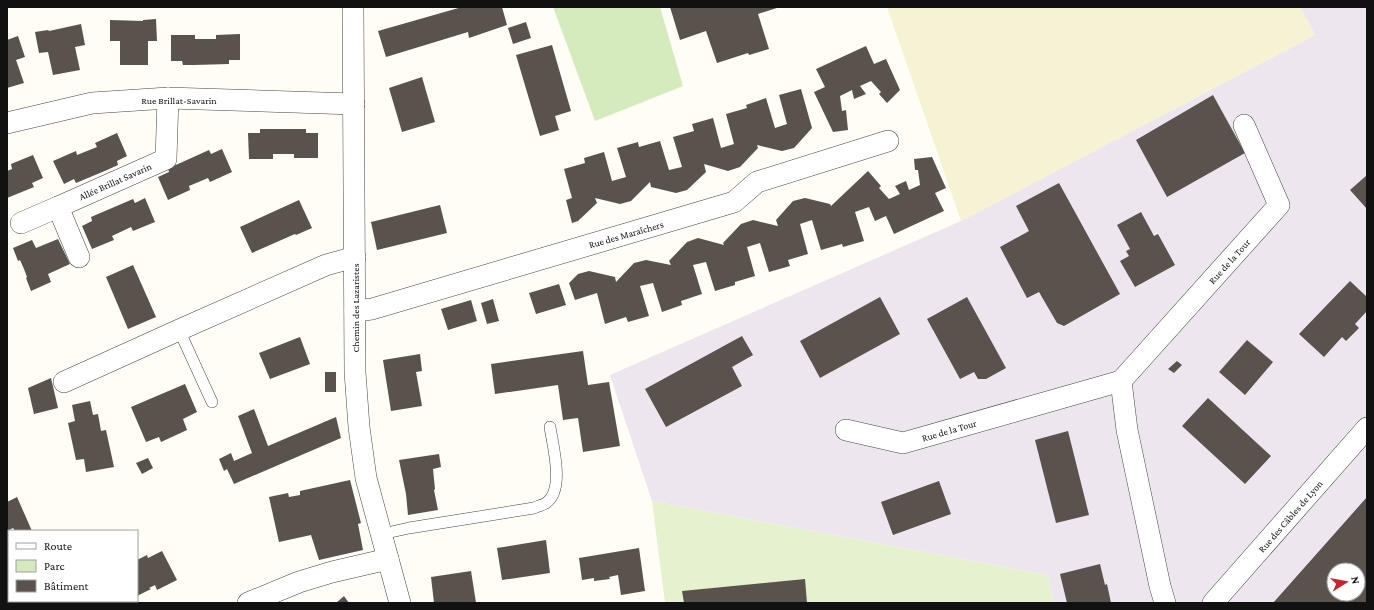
<svg xmlns="http://www.w3.org/2000/svg" width="1374" height="610" font-family="'Crimson Pro',serif">
	<style>
		.industrial { fill: #eee6ef; fill-rule: evenodd }
		.farmland { fill: #f6f3d4 }
		.green { fill: #d5ebbd }
		.pitch { fill: #e6f2cf }
		.building { fill: #5a524d; fill-rule: evenodd }
		.lines { fill: none; stroke-linecap: round; stroke-linejoin: round }
		.lane-casing { stroke: #444; stroke-width: 12 }
		.street-casing { stroke: #444; stroke-width: 22 }
		.lane { stroke: #fff; stroke-width: 11 }
		.street { stroke: #fff; stroke-width: 21 }
		.labels { text-anchor: middle; stroke-width: 4; stroke-linejoin: round; paint-order: stroke }
		.street-label { font-size: 10px; fill: #111; stroke: #fff }
	</style>
	<rect width="100%" height="100%" fill="#fffdf5"/>
	<path class="industrial" d="M1300,7H1367V603H1054L1047,575L652,501L610,375L961,221L1315,35ZM1334,570H1358V594H1334Z"/>
	<polygon class="farmland" points="887,7 1300,7 1315,35 961,221"/>
	<polygon class="green" points="553,7 660,7 683,86 595,121"/>
	<polygon class="pitch" points="652,501 1047,575 1054,603 665,603"/>
	<g class="building">
		<polygon points="462,7 502,7 507,25 469,38 468,32 386,57 378,31"/>
		<polygon points="670,7 780,7 758,14 769,49 749,55 748,53 717,63 706,31 680,40"/>
		<polygon points="156,19 157,41 148,41 148,65 120,65 120,41 110,41 110,20 143,21 143,20"/>
		<polygon points="526,22 531,38 513,44 508,28"/>
		<polygon points="81,24 85,45 75,47 80,70 53,75 48,52 39,53 35,32 48,30 49,31"/>
		<polygon points="240,34 240,60 229,60 229,64 194,65 183,65 182,61 171,61 171,35 195,35 195,39 216,39 216,35"/>
		<polygon points="18,36 25,57 16,60 24,83 7,88 7,40"/>
		<polygon points="552,45 571,111 555,116 559,130 540,136 516,55"/>
		<polygon points="866,46 874,64 886,59 900,90 887,103 879,94 881,92 871,81 860,86 866,94 854,99 852,90 840,96 842,111 846,110 848,130 833,132 814,92 825,87 816,69"/>
		<polygon points="422,77 435,122 402,132 389,88"/>
		<polygon points="801,89 812,128 794,148 782,151 757,145 758,148 740,167 728,171 704,164 706,172 687,190 676,193 651,187 650,182 631,201 620,204 595,198 597,203 578,221 572,223 566,200 572,198 564,169 585,163 584,158 604,152 612,181 626,177 617,148 638,142 639,147 660,141 669,170 682,167 673,137 694,131 692,124 713,118 721,148 734,144 726,114 747,108 746,105 766,98 775,128 787,124 779,95"/>
		<polygon points="1213,95 1245,153 1167,197 1136,140"/>
		<polygon points="260,129 306,129 306,133 318,133 318,158 294,158 294,154 273,154 273,159 249,159 248,133 260,133"/>
		<polygon points="117,133 127,156 117,161 118,165 107,170 76,183 74,179 64,184 53,161 76,151 77,155 97,147 95,143"/>
		<polygon points="222,149 232,172 210,182 208,178 189,186 190,190 168,200 158,177 169,172 168,168 178,164 209,150 211,154"/>
		<polygon points="33,155 43,178 32,183 34,187 7,198 7,171 12,169 11,164"/>
		<polygon points="932,157 946,188 935,193 944,211 894,234 886,216 875,221 869,207 855,212 864,241 843,247 842,244 821,250 812,220 800,224 808,254 788,260 790,266 769,272 760,243 747,247 755,276 735,282 735,285 715,291 706,262 693,265 702,294 681,301 682,305 662,312 653,283 640,286 649,316 628,322 626,317 605,324 597,293 575,300 569,283 578,274 589,271 615,277 616,282 634,263 646,260 671,265 669,261 687,242 698,238 724,245 723,243 741,224 753,220 778,226 776,220 793,201 805,198 830,204 831,206 868,171 881,186 879,188 889,199 900,194 895,186 906,181 909,190 920,185 918,170 915,170 914,159"/>
		<polygon points="1367,175 1367,209 1350,190"/>
		<polygon points="1059,183 1120,294 1064,326 1057,323 1039,292 1027,298 1000,247 1029,231 1016,206"/>
		<polygon points="145,198 155,222 133,231 131,227 112,236 114,240 92,249 82,226 92,221 91,217 133,199 135,203"/>
		<polygon points="299,200 312,228 296,235 295,234 252,253 240,227"/>
		<polygon points="440,205 447,233 377,250 371,222"/>
		<polygon points="1141,212 1154,236 1158,234 1175,265 1135,287 1120,261 1129,256 1126,251 1130,249 1117,225"/>
		<polygon points="58,239 70,264 48,274 51,282 31,291 26,278 27,277 24,269 20,260 18,261 13,248 32,240 36,248"/>
		<polygon points="133,265 156,317 128,329 106,277"/>
		<polygon points="1350,281 1367,297 1367,311 1355,324 1359,328 1346,341 1342,337 1324,357 1299,334"/>
		<polygon points="559,284 566,305 536,314 529,293"/>
		<polygon points="880,297 900,334 820,378 800,341"/>
		<polygon points="967,297 1006,368 986,379 978,379 974,372 960,379 927,319"/>
		<polygon points="493,299 499,321 487,324 481,303"/>
		<polygon points="471,300 477,321 448,330 441,309"/>
		<polygon points="742,336 753,355 732,367 742,386 666,427 645,389"/>
		<polygon points="300,337 310,364 270,379 259,353"/>
		<polygon points="1247,340 1273,362 1245,395 1219,372"/>
		<polygon points="583,351 588,385 609,382 620,446 583,452 578,418 563,420 558,385 495,394 491,364"/>
		<polygon points="420,354 422,371 416,372 422,406 391,411 383,360"/>
		<polygon points="1177,361 1182,365 1174,373 1168,369"/>
		<rect x="325" y="372" width="11" height="20"/>
		<polygon points="51,378 58,408 34,414 28,388"/>
		<polygon points="185,384 197,412 183,419 187,430 161,442 159,437 146,442 131,407"/>
		<polygon points="1208,398 1271,456 1245,484 1182,426"/>
		<polygon points="90,401 93,415 98,414 101,431 106,430 114,467 86,472 84,459 76,460 68,423 75,421 72,405"/>
		<polygon points="254,409 268,446 336,417 341,438 234,484 227,469 224,471 219,459 231,453 234,461 252,453 238,416"/>
		<polygon points="1068,431 1089,515 1056,523 1035,440"/>
		<polygon points="439,454 441,467 433,469 435,489 434,490 438,510 408,515 406,494 399,460"/>
		<polygon points="148,458 153,468 142,474 136,463"/>
		<polygon points="350,480 361,523 358,524 363,550 319,560 311,535 279,542 269,497 288,493 289,497 300,495 300,491"/>
		<polygon points="939,481 951,514 893,535 881,502"/>
		<polygon points="17,497 32,531 15,531 13,528 7,531 7,502"/>
		<path d="M1367,497V603H1273L1328,541ZM1334,570H1358V594H1334Z"/>
		<polygon points="546,540 550,573 502,580 497,548"/>
		<polygon points="639,548 645,591 621,595 618,575 609,577 610,579 594,581 594,578 582,580 579,558"/>
		<polygon points="162,551 177,580 157,590 155,585 149,588 151,589 137,596 137,560 147,555 148,558"/>
		<polygon points="1100,564 1105,585 1107,584 1111,603 1067,603 1060,574"/>
		<polygon points="471,571 476,603 434,603 431,577"/>
		<polygon points="805,579 807,603 684,603 682,591"/>
		<polygon points="344,596 349,603 336,603"/>
		<polygon points="39,601 45,601 45,603 34,603"/>
	</g>
	<g class="lines">
		<defs>
			<g id="lane">
				<polyline points="179,330 212,402"/>
				<path d="M382,534L409,528L534,508C538,506 543,505 546,503C565,490 553,447 550,427"/>
			</g>
			<g id="street">
				<polyline points="353,7 355,372 359,427 366,478 400,603"/>
				<polyline points="7,123 92,103 168,98 354,104"/>
				<polyline points="21,223 58,207"/>
				<polyline points="79,257 58,207 166,159 168,98"/>
				<polyline points="355,311 372,309 734,202 757,182 888,141"/>
				<polyline points="64,382 179,330 326,265 355,257"/>
				<polyline points="846,430 903,443 1121,381"/>
				<polyline points="248,603 299,582 332,572 388,559"/>
				<polyline points="1165,603 1160,586 1127,430 1121,381 1279,205 1244,125"/>
				<polyline points="1213,603 1367,428"/>
			</g>
		</defs>
		<use href="#lane" class="lane-casing"/>
		<use href="#street" class="street-casing"/>
		<use href="#lane" class="lane"/>
		<use href="#street" class="street"/>
	</g>
	<g class="labels">
		<g class="street-label">
			<text x="179" y="104">Rue Brillat-Savarin</text>
			<text transform="translate(115 181) rotate(-24)" y="4">Allée Brillat Savarin</text>
			<text transform="translate(626 234) rotate(-16)" y="4">Rue des Maraîchers</text>
			<text transform="translate(1229 261) rotate(-48)" y="4">Rue de la Tour</text>
			<text transform="translate(355 308) rotate(-90)" y="4">Chemin des Lazaristes</text>
			<text transform="translate(949 430) rotate(-16)" y="4">Rue de la Tour</text>
			<text transform="translate(1290 516) rotate(-49)" y="4">Rue des Câbles de Lyon</text>
		</g>
	</g>
	<rect width="1374" height="610" fill="none" stroke="#111111" stroke-width="16"/>
	<rect x="8" y="530" width="130" height="72" fill="#ffffff" stroke="#a0a0a0"/>
	<rect x="16" y="543" width="20" height="6" fill="#ffffff" stroke="#a0a0a0"/>
	<text x="44" y="550" font-size="12" fill="#111111">Route</text>
	<rect x="16" y="560" width="20" height="12" fill="#d5ebbd" stroke="#a0a0a0"/>
	<text x="44" y="570" font-size="12" fill="#111111">Parc</text>
	<rect x="16" y="580" width="20" height="12" fill="#5a524d" stroke="#a0a0a0"/>
	<text x="44" y="590" font-size="12" fill="#111111">Bâtiment</text>
	<g transform="translate(1346 582) rotate(79)"><circle r="19" fill="#ffffff" stroke="#a0a0a0"/>
	<path d="M0-3L7 15L0 10L-7 15Z" fill="#c4262e"/>
	<text y="-6" font-size="11" font-weight="bold" text-anchor="middle" fill="#111111">N</text>
	</g>
</svg>
